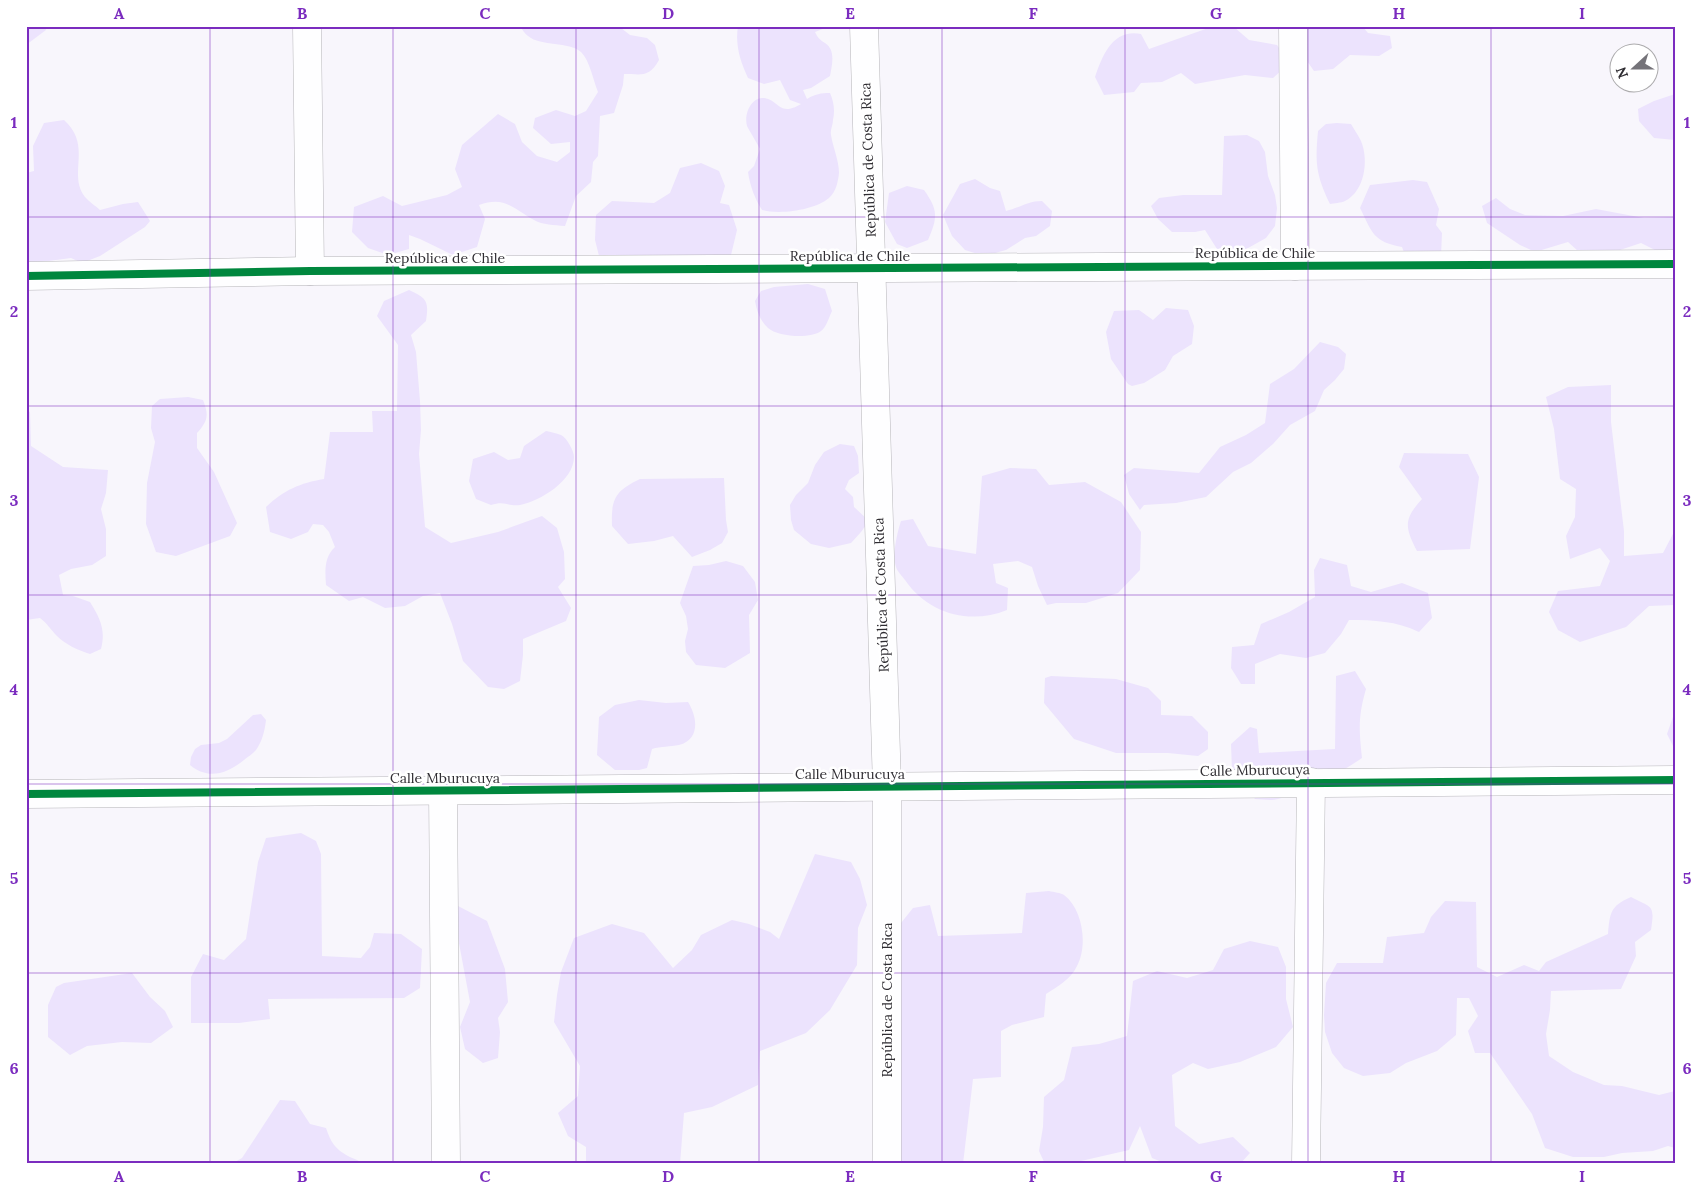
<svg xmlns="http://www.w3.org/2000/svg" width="1701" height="1190" font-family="Lora,serif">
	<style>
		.green { fill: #ece3fd }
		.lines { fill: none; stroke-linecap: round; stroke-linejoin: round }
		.minor-casing { stroke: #b7b6ba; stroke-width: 29 }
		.minor { stroke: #fefeff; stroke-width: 28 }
		.cycleway-casing { stroke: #fff; stroke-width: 11 }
		.cycleway { stroke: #00873e; stroke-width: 8 }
		.grid { fill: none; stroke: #7b2cbf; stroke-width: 1; stroke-opacity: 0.55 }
		.labels { text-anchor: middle; stroke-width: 5; stroke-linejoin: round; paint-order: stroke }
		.street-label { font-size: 14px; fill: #2f2d32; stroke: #fff }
		.neatline { fill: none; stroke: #7b2cbf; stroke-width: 2 }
		.grid-label { font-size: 16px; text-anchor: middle; font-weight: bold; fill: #7b2cbf }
	</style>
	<rect width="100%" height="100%" fill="#f8f6fc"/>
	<g class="green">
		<polygon points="26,26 45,26 46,30 26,45"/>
		<path d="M520,26L621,28L630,35L647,38L655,45L659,60C649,78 642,74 624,74L623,85L614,113L600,116L598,156L593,162L591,182L576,196L565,226C554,225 543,225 534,220C512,208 505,196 479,205L485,219L477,247L453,255L420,239L409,235V249L388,255L368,248L352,232L354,207L383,196L402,206L447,195L462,187L455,169L462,145L498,114L515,124L522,142L537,156L557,162L570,152V142L551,144L533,128L535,118L556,110L575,116L586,111L598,92C593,80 590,61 581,52C569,41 541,47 528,36C525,34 522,29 520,26Z"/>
		<path d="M738,26H830L815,32C818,38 819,39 825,43C836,50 832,65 830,76L811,88L803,90L807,99C815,94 821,93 830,93C834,102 835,111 833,120C833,125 830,130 831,135C833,148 839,160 839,173C838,182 836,192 829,198C815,210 780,215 762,210C755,199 750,186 748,172L754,166L760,149C757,143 749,130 747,126C744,115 750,99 762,98C779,98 778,118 801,104L790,100L780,80L764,84L748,78C740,61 735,45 738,26Z"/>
		<path d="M1214,26L1234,27L1249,40L1277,45L1282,52V70L1273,78L1245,75L1195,84L1181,73L1162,82L1141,83L1134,92L1104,95L1095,77C1103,54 1113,29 1141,34L1149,49Z"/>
		<polygon points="1303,26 1362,26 1368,33 1390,36 1392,48 1379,56 1350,55 1333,69 1314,71 1305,58"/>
		<polygon points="1675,94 1675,140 1654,138 1639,121 1638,109 1654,101"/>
		<path d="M64,120C93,146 67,174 85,197C89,202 96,206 100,210L123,204L138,202L150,221L145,227L100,256L82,263L71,258L26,264V173L34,171L33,146L44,123Z"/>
		<path d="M1337,123L1351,124C1354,129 1358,135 1361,141C1369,160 1365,191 1345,201C1341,203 1334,203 1330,204C1316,175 1315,163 1318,131L1326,124Z"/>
		<polygon points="1247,135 1259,141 1265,152 1268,176 1275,195 1277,208 1275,226 1266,238 1241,252 1217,249 1205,230 1195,232 1172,232 1158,219 1151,206 1159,198 1183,195 1222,195 1224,136"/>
		<polygon points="701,163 719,171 725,186 720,203 729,205 737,230 731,255 599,256 595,240 596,215 612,201 654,203 670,193 680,168"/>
		<path d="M975,179L990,188L1000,191L1006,211C1019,208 1028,201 1042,201L1052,211L1050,226L1036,236L1025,238L1006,250L984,256L965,250L952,236L943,215L960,184Z"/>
		<path d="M1413,180L1427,182L1439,209L1436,225L1442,233L1441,256L1407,260L1402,247C1373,242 1372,232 1360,208L1370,185Z"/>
		<path d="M907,186L924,190C938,210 938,217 928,240L907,248L897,244L885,222L889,193Z"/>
		<polygon points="1496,198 1510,209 1525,215 1563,216 1596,209 1644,218 1675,217 1675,253 1655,250 1641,243 1599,257 1578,251 1568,242 1535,252 1520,245 1487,223 1482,206"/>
		<path d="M808,284L825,289L832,311C829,317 826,328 821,331C811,339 778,337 768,328C760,320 757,312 755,301L761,291L774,287Z"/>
		<path d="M409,290C427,298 429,301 426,321L411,335L416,352L420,401L421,430L419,454L425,527L451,543L498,532L542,516L557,528L564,552L565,579L558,587L571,608L566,621L523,639V655L520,681L504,689L488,687L463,661L452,624L440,593L423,596L405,606L385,608L363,597L349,601L326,585C325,571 324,557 335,547L329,532L323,525L313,524L308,532L291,539L270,532L266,507C284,490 300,483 324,479L330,432H373L372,411H397L398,345L377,316L384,301Z"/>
		<polygon points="1166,308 1188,310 1194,326 1192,344 1173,356 1165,370 1144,383 1132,386 1128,384 1111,359 1106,332 1114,311 1139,310 1153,320"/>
		<polygon points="1320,342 1338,347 1346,354 1344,369 1335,380 1324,390 1315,411 1290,425 1273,444 1251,463 1233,472 1206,497 1176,503 1144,505 1140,510 1129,494 1124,475 1134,468 1199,473 1220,447 1246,435 1265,423 1270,384 1294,369"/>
		<polygon points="1611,385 1611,422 1624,531 1624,556 1663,553 1675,530 1675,605 1649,606 1626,627 1580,642 1558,630 1549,612 1558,591 1600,586 1610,561 1600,548 1570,559 1566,536 1575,517 1576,489 1560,479 1554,429 1546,397 1568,387"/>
		<path d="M188,397L203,400C209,415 208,421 197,433V448L214,472L237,523L230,536L176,556L156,552L146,524L147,483L155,442L151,428L152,406L160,399Z"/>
		<path d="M26,410L30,412L31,446L63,467L108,470L106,493L101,509L106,529V556L92,565L71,569L59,575L63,595L73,596L90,602C100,618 106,630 101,649L90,654C78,650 66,645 57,636C51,630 47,623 40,618L26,620Z"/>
		<path d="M546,431C551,432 556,433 561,435C567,438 574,451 574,457C574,480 541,501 520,505C509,507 505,500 491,505L476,499L469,481L473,459L494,452L508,460L520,458L524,446Z"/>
		<polygon points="840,444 854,446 858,456 859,473 849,480 845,489 853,497 854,507 869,521 861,532 851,543 829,548 811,544 794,530 791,520 790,505 796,495 808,483 815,465 824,452"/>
		<path d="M1404,453L1468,454L1479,477L1470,549L1417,551C1405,527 1403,520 1422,499L1399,467Z"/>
		<path d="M1010,468L1036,469L1049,485L1085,482L1121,502L1141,532L1140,570L1118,593L1086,603H1056L1047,605L1038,586L1032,567L1018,561L993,564L996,583L1008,588L1007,610C970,625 928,614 905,580C902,576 897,571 896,567C892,555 897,533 901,521L913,519L928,546L976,554L982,476Z"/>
		<path d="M724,478L726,520L728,532L722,543L710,550L692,557L673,536L654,541L628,544L612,526C611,499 615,491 640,479Z"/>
		<path d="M1320,558L1347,565L1351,586L1371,592L1402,583L1428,593L1432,618L1419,632C1396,621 1374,620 1349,620L1341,634L1325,653L1306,658L1280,654L1255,664V684H1241L1231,668L1232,647L1254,645L1261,624L1289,612L1315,597L1314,570Z"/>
		<polygon points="726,561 743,566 755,582 758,600 749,615 750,653 725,668 696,665 686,652 685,641 688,629 686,616 680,603 693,566 709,565"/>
		<path d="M1355,671L1366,689C1358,717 1359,729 1362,758C1340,773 1305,792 1278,799C1271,801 1262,799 1255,799L1232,771L1231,744L1250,727L1257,729L1259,753L1335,749L1336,676Z"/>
		<polygon points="1051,676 1116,679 1148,688 1161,701 1161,715 1192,716 1208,732 1208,749 1198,756 1168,753 1116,753 1074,739 1044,703 1045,678"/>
		<path d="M639,700L666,703L688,702C697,716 701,739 679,745C670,747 661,746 652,749L647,768L639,770H615L597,755L599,717L615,705Z"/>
		<polygon points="1675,711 1675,750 1667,734"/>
		<path d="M261,714L266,720C265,730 262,742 256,750C253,754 247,757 244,760C227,774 208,780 190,765L191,757L195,749L201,745L219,743L227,739L253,715Z"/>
		<polygon points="301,833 316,841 321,854 322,956 361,958 370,947 374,933 401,934 422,949 420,988 404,998 268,999 270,1019 239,1023 191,1023 191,977 203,954 224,960 246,939 258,862 266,838"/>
		<polygon points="815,854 851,862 860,879 867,905 858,928 857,965 830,1010 806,1033 760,1051 758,1085 712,1107 684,1113 680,1164 586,1164 586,1147 568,1136 558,1113 578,1096 580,1066 554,1022 557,995 561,972 574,938 612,924 644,933 673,968 692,950 701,935 732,920 749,924 770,932 779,939"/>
		<path d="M1049,891C1054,892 1061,893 1064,895C1083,909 1088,946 1077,966C1071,979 1057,987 1046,994L1044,1017L1012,1025L1001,1031V1077L973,1079L963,1164H897V928L913,908L930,905L938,936L1022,933L1026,893Z"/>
		<path d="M1631,897C1652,908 1655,904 1651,930L1635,942L1636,956L1621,989L1551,991L1550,1010L1546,1034L1549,1056L1573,1072L1604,1085L1622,1086L1659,1095L1675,1091V1148L1668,1146L1653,1151L1622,1153L1604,1157H1573L1545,1148L1532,1114L1490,1053H1475L1468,1031L1478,1016L1469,998H1457L1456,1035L1437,1051L1406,1063L1390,1073L1363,1076L1344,1068L1332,1053L1325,1032L1324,1015L1326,983L1337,963H1383L1387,937L1424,933L1431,917L1445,901L1476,902L1477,967L1497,977L1524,965L1539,971L1546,962L1608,934C1610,913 1610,906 1631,897Z"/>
		<polygon points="458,906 487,921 505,969 508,1002 498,1018 500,1032 498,1058 483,1063 465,1049 460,1027 470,1002 455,922"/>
		<polygon points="1250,941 1278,947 1286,967 1286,999 1293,1027 1276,1047 1240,1062 1208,1069 1193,1063 1172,1075 1175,1126 1199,1144 1233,1137 1250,1153 1240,1164 1167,1164 1152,1158 1140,1126 1129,1150 1081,1161 1080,1164 1045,1164 1039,1151 1043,1127 1044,1097 1064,1080 1072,1047 1099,1044 1127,1036 1133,981 1157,971 1187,978 1213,970 1224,949"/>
		<polygon points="132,973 150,997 165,1011 173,1027 151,1043 122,1042 87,1046 70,1055 48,1037 48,1005 56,987 64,983"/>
		<path d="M280,1100L295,1101L310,1124L326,1128C331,1142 334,1148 348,1156C353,1159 358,1159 362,1164H231L242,1158Z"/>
	</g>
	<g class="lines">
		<defs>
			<g id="minor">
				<polyline points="307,26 310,271"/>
				<polyline points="864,26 887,787 887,1164"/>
				<polyline points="1293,26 1295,266"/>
				<polyline points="26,276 310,271 1675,264"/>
				<polyline points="443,790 446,1164"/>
				<polyline points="26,794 1675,780"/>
				<polyline points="1306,1164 1311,782"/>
			</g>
		</defs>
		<use href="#minor" class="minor-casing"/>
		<use href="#minor" class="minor"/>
		<defs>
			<g id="cycleway">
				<polyline points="26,276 310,271 1675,264"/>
				<polyline points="26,794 1675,780"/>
			</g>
		</defs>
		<use href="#cycleway" class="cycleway-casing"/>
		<use href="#cycleway" class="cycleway"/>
	</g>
	<path class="grid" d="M210,26V1164M393,26V1164M576,26V1164M759,26V1164M942,26V1164M1125,26V1164M1308,26V1164M1491,26V1164M26,217H1675M26,406H1675M26,595H1675M26,784H1675M26,973H1675"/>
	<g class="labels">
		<g class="street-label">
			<text transform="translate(868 160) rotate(-92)" y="5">República de Costa Rica</text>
			<text x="1255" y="258">República de Chile</text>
			<text x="850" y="261">República de Chile</text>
			<text x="445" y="263">República de Chile</text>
			<text transform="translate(881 595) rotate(-92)" y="5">República de Costa Rica</text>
			<text transform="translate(1255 770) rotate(-1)" y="5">Calle Mburucuya</text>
			<text x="850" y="779">Calle Mburucuya</text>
			<text x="445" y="783">Calle Mburucuya</text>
			<text transform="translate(887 1000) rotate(-90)" y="5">República de Costa Rica</text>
		</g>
	</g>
	<rect width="1701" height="1190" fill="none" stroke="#ffffff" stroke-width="55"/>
	<g transform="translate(1634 68) rotate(249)"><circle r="24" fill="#ffffff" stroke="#acabad"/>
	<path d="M0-4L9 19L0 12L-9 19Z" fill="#757379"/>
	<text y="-8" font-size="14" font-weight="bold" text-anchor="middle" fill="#2f2d32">N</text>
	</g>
	<rect x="28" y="28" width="1646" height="1134" class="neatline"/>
	<g class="grid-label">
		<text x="119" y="19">A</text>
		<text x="302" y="19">B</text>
		<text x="485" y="19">C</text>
		<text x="668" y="19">D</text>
		<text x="850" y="19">E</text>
		<text x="1033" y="19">F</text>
		<text x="1216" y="19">G</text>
		<text x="1399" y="19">H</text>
		<text x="1582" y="19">I</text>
		<text x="14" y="128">1</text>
		<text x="1687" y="128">1</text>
		<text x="14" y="317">2</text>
		<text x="1687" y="317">2</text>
		<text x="14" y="506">3</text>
		<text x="1687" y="506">3</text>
		<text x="14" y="695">4</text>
		<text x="1687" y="695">4</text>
		<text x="14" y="884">5</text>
		<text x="1687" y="884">5</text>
		<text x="14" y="1074">6</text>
		<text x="1687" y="1074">6</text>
		<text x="119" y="1182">A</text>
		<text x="302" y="1182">B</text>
		<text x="485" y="1182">C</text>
		<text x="668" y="1182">D</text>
		<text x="850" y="1182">E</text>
		<text x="1033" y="1182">F</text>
		<text x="1216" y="1182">G</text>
		<text x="1399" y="1182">H</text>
		<text x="1582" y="1182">I</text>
	</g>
</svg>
